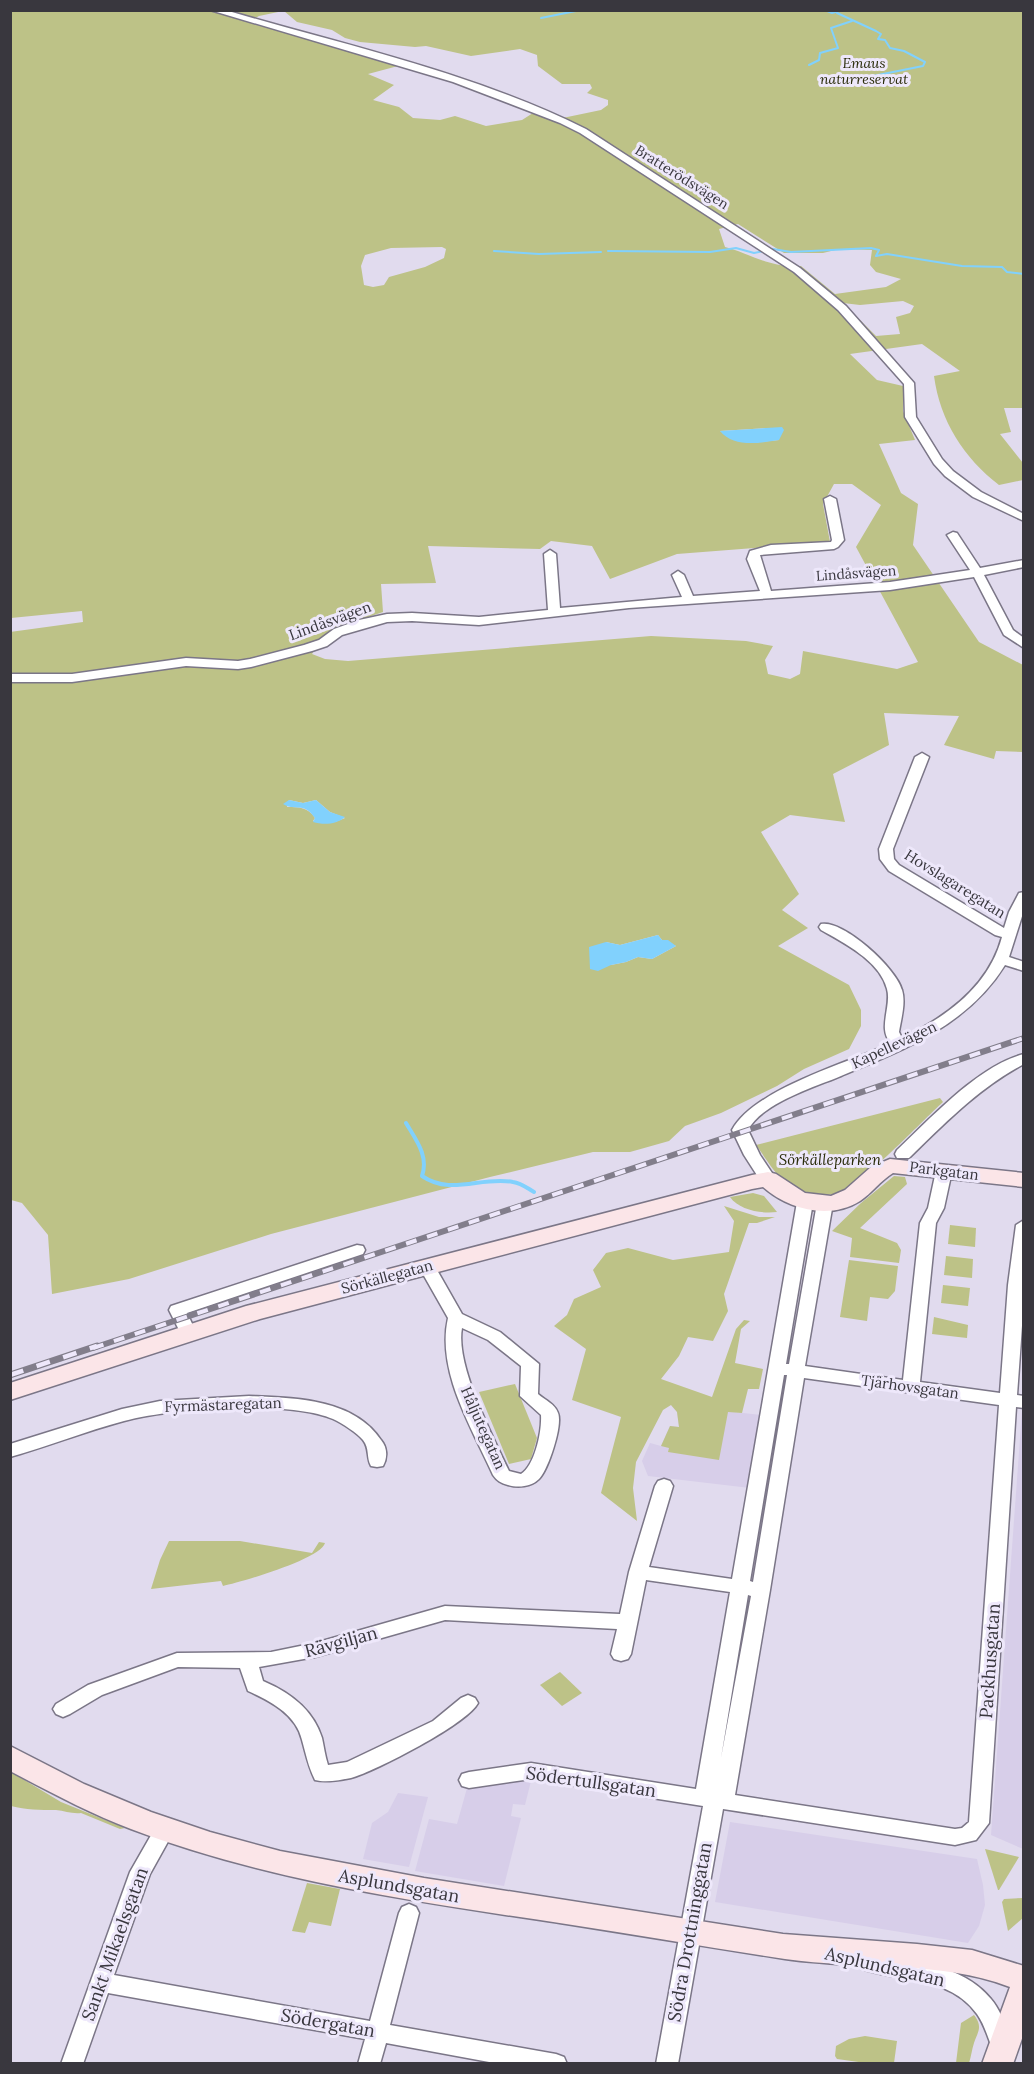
<svg xmlns="http://www.w3.org/2000/svg" width="1034" height="2074" font-family="Lora,serif">
	<style>
		.built { fill: #d7cee9 }
		.green { fill: #bdc287; fill-rule: evenodd }
		.water { fill: #81d1fd }
		.lines { fill: none; stroke-linecap: round; stroke-linejoin: round }
		.stream-far1 { stroke: #81d1fd; stroke-width: 2 }
		.stream { stroke: #81d1fd; stroke-width: 4 }
		.street-casing { stroke: #7b7687; stroke-width: 3 }
		.secondary-casing { stroke: #7b7687; stroke-width: 3 }
		.street { fill: #fff; fill-rule: evenodd }
		.secondary { fill: #fbe5e8; fill-rule: evenodd }
		.rail-far1-casing { stroke: #827e8b; stroke-width: 6 }
		.rail-casing { stroke: #827e8b; stroke-width: 7 }
		.rail-far1 { stroke: #eee8fb; stroke-width: 4; stroke-dasharray: 11; stroke-linecap: butt }
		.rail { stroke: #eee8fb; stroke-width: 4.5; stroke-dasharray: 14; stroke-linecap: butt }
		.labels { text-anchor: middle; stroke-width: 6; stroke-linejoin: round; paint-order: stroke }
		.far-park-label { font-size: 14px; font-style: italic; fill: #2a2c0a; stroke: #eee8fb }
		.far-street-label { font-size: 14px; fill: #39373e; stroke: #eee8fb }
		.street-label { font-size: 15px; fill: #39373e; stroke: #eee8fb }
		.park-label { font-size: 15px; font-style: italic; fill: #2a2c0a; stroke: #eee8fb }
		.near-street-label { font-size: 18px; fill: #39373e; stroke: #eee8fb }
	</style>
	<rect width="100%" height="100%" fill="#e1dbee"/>
	<g class="built">
		<polygon points="671,1405 761,1415 750,1488 648,1476 642,1461 650,1443 661,1446 670,1426 679,1427 677,1412"/>
		<polygon points="1022,1411 1024,1412 1023,1849 991,1835"/>
		<polygon points="523,1776 532,1777 525,1805 513,1804 511,1816 521,1818 504,1886 415,1871 429,1819 457,1824 467,1788"/>
		<polygon points="398,1793 428,1797 409,1867 363,1859 372,1823 388,1812"/>
		<polygon points="730,1822 977,1859 983,1885 985,1905 979,1926 968,1943 715,1902"/>
	</g>
	<g class="green">
		<path d="M11,11H283L259,16L248,22L398,66L368,74L394,85L373,100L399,107L413,118L440,120L455,116L486,126L522,120L533,113L553,120L601,110L608,105V100L587,93L592,88L590,84H562L538,66L537,55L520,49L471,56L426,46L415,47L360,42L345,38L332,30L297,22L284,11H1023V408H1004L1011,432L1000,434L1023,463V480L999,485C964,458 940,421 934,376L960,371L922,344L850,354L877,380L903,386V411L915,440L879,444L901,493L918,504L913,545L979,642L1023,665V752L996,751L994,759L944,745L959,716L884,713L889,745L833,774L845,822L790,815L761,832L799,894L782,910L808,928L778,946L849,985L861,1010V1026L849,1049L804,1069L777,1086L721,1113L685,1126L669,1141L630,1152H593L490,1177L271,1234L129,1279L52,1294L48,1235L22,1203L11,1200L10,632L83,622L82,611L11,618ZM738,224L784,253H823L839,249L872,250L870,265L876,272L901,279L886,287L835,294L801,266C769,268 754,255 725,247L719,229ZM442,247L446,249L444,258L425,267L389,277L384,285L373,287L364,285L361,266L365,255L391,248ZM903,301L914,306L910,313L896,317L900,334L876,336L843,303L860,305ZM767,428L779,440L750,443L720,431ZM834,484H852L881,505L856,547L918,662L897,669L803,651L800,674L790,679L768,674L765,660L773,646L746,641L651,636L348,661L325,659L312,654L323,636L342,626L383,612L381,584L436,583L428,546L540,549L551,541L592,546L610,579L677,554L830,542L823,504ZM289,800L303,803L316,800L330,812L345,818L335,822L313,821L315,818C308,807 299,807 287,807ZM658,935L662,940L676,946L652,959L638,957L626,962L611,965L606,942L620,945Z"/>
		<path d="M940,1098L943,1102C922,1121 861,1186 838,1193C819,1198 800,1193 785,1182C774,1173 765,1157 756,1145Z"/>
		<polygon points="894,1176 905,1177 907,1184 860,1228 897,1243 901,1250 899,1263 850,1257 852,1238 832,1231 861,1203"/>
		<path d="M753,1193L764,1196L777,1212C761,1214 739,1210 730,1197Z"/>
		<polygon points="724,1206 759,1217 775,1217 757,1223 749,1223 724,1294 728,1311 713,1341 688,1337 679,1356 661,1379 712,1397 736,1329 744,1320 750,1321 741,1329 735,1363 763,1369 759,1389 748,1389 742,1413 728,1412 719,1460 668,1452 669,1448 661,1446 670,1426 679,1427 677,1412 671,1405 663,1410 636,1462 633,1488 637,1521 601,1493 621,1417 572,1400 586,1349 554,1326 567,1315 574,1299 601,1287 593,1270 606,1253 628,1248 673,1260 729,1252 734,1221"/>
		<polygon points="950,1225 976,1228 975,1247 948,1244"/>
		<polygon points="946,1256 973,1259 972,1278 944,1275"/>
		<polygon points="849,1260 898,1266 895,1291 888,1299 870,1297 867,1321 840,1317"/>
		<polygon points="943,1285 970,1288 968,1306 941,1303"/>
		<polygon points="934,1317 968,1325 967,1338 932,1334"/>
		<polygon points="515,1384 537,1438 531,1459 509,1464 479,1392"/>
		<path d="M169,1541H240L312,1553L319,1542L325,1543C321,1559 241,1582 223,1586L221,1581L151,1589L160,1560Z"/>
		<polygon points="560,1672 582,1693 562,1706 540,1685"/>
		<path d="M11,1772L61,1802L125,1828L120,1829L81,1813C72,1814 65,1811 56,1810C40,1810 26,1810 11,1806Z"/>
		<polygon points="985,1849 1019,1857 999,1890 998,1890"/>
		<polygon points="307,1883 340,1889 331,1926 309,1922 305,1933 292,1931"/>
		<polygon points="1023,1898 1023,1918 1008,1931 1002,1902 1004,1899"/>
		<path d="M974,2015C983,2027 978,2031 974,2043C972,2049 971,2057 969,2063H956L961,2023Z"/>
		<polygon points="865,2036 897,2041 894,2063 866,2063 837,2059 835,2056 836,2046 849,2039"/>
	</g>
	<g class="water">
		<path d="M782,427L784,430L779,440C759,443 734,448 720,431Z"/>
		<path d="M289,800L303,803L316,800L330,812L345,817C336,825 323,825 313,822L315,818C303,801 296,812 283,804Z"/>
		<polygon points="658,935 662,940 668,940 676,946 652,959 638,957 626,962 611,965 598,971 590,969 589,947 606,942 620,945"/>
	</g>
	<g class="lines">
		<g class="stream-far1">
			<polyline points="825,10 832,13 843,10"/>
			<polyline points="837,13 876,31 881,34 878,39 885,40 890,48 904,51 925,62 923,66 873,76 903,84"/>
			<polyline points="541,18 581,10"/>
			<polyline points="809,65 819,60 820,53 838,48 831,28 852,21"/>
			<polyline points="773,249 791,252 871,248 879,250 876,256 887,254 962,266 1002,267 1007,272 1024,274"/>
			<polyline points="494,251 539,254 601,252"/>
			<polyline points="608,251 710,252 736,248 754,253 764,251"/>
		</g>
		<path class="stream" d="M406,1123C416,1140 429,1156 422,1176C451,1196 481,1176 513,1182C521,1183 527,1188 534,1192"/>
		<defs>
			<g id="street">
				<path d="M210,10H225C344,45 474,73 586,129L800,268L846,306L914,383L916,417L942,459L953,471L981,492L1024,514V521L973,497L945,476L934,464L905,417L904,384L838,310L794,272L580,133L560,123L453,82Z"/>
				<polygon points="830,496 836,499 844,540 838,547 834,549 760,555 771,591 890,582 970,570 947,535 953,532 957,533 980,568 1024,560 1024,567 984,575 1013,630 1024,638 1024,648 1004,635 974,577 890,590 629,608 479,625 412,621 387,622 342,635 327,646 312,651 251,667 238,669 186,666 72,682 10,682 10,674 72,674 186,658 238,661 250,659 304,645 319,640 334,629 359,620 387,614 412,613 479,617 548,610 544,554 550,550 556,554 560,608 682,597 672,575 678,571 684,575 693,596 760,591 747,559 750,551 771,545 831,542 832,540 824,499"/>
				<path d="M922,753L929,757L893,849L894,859L899,865L1004,928L1009,912L1019,893L1024,892V910L1009,957L1024,962V971L1005,965C968,1025 904,1050 841,1076C815,1087 762,1103 748,1130L760,1155L776,1179L768,1184L762,1183L744,1155L732,1130C754,1089 848,1063 891,1043C877,1029 892,1006 887,989C880,961 844,943 821,930L819,927L821,924C843,919 897,969 902,990C906,1003 901,1019 899,1032L902,1038C947,1017 989,986 1002,937L995,935L889,871L880,859L879,849L915,757Z"/>
				<path d="M1024,1054V1064C979,1088 945,1123 909,1158H897L895,1154L897,1150C930,1119 979,1065 1024,1054Z"/>
				<path d="M944,1166L952,1171L944,1208L936,1223L920,1382L1000,1393L1008,1285L1016,1225L1024,1220V1298L1017,1395L1024,1396V1408L1016,1407L989,1823L976,1840L955,1845L723,1809L678,2064H656L703,1806L531,1779L469,1788L462,1786L459,1780L462,1774L469,1772L531,1763L696,1789L730,1592L646,1580L631,1654L628,1659L621,1661L614,1659L611,1654L617,1629L445,1620L315,1657L259,1667L263,1681C289,1692 313,1709 322,1738C324,1747 325,1756 328,1765L347,1762L433,1721L461,1698L468,1695L475,1698L478,1703C467,1724 376,1771 351,1778C340,1780 326,1783 315,1780C308,1766 306,1754 302,1740C296,1714 270,1701 248,1691L240,1668L178,1667L102,1695L70,1714L63,1717L56,1714L53,1709L56,1704L88,1685L177,1653L271,1652L315,1643L445,1606L620,1614L629,1572L655,1486L658,1481L664,1479L670,1481L673,1486L649,1567L732,1579L797,1202L799,1198H811L813,1202L786,1364H789L817,1203L819,1199H831L833,1203L805,1366L903,1380L920,1223L928,1208L936,1171ZM784,1375H787L753,1582L750,1581ZM804,1378L999,1405L969,1822L962,1828L955,1829L735,1795L770,1590ZM748,1595L751,1596L721,1758Z"/>
				<polygon points="357,1245 363,1246 365,1250 363,1254 187,1313 196,1332 194,1336 182,1336 169,1310 171,1306"/>
				<path d="M427,1262L433,1263L462,1314L500,1332L539,1364L538,1394C545,1400 555,1404 558,1413C563,1425 548,1470 539,1479C531,1487 518,1488 508,1485C501,1483 497,1481 493,1475C472,1428 436,1371 448,1318L419,1267L421,1263ZM462,1328L488,1340L521,1366L520,1396L541,1415C542,1431 535,1465 521,1474L509,1471C493,1437 455,1365 462,1328Z"/>
				<path d="M249,1396C294,1398 353,1398 381,1440C387,1447 388,1457 383,1466L377,1467L371,1466C366,1457 370,1449 363,1440C357,1433 342,1423 333,1419C289,1400 171,1408 124,1421C86,1431 49,1446 10,1457V1444L122,1409L160,1401Z"/>
				<polygon points="165,1821 172,1823 175,1829 150,1874 114,1975 370,2021 399,1913 402,1907 409,1904 416,1907 419,1913 390,2025 556,2054 564,2057 567,2064 500,2064 386,2043 380,2064 358,2064 365,2039 108,1993 83,2064 61,2064 130,1872 158,1823"/>
				<path d="M867,1953C909,1961 962,1963 991,1999C1002,2012 1007,2030 1013,2045L1010,2052L1002,2055L994,2052C988,2039 985,2025 977,2014C949,1975 900,1983 859,1968L856,1962L859,1956Z"/>
			</g>
			<g id="secondary">
				<path d="M890,1159L1024,1173V1187L893,1173C880,1181 872,1193 860,1201C830,1220 789,1210 763,1187L752,1189L260,1319L10,1400V1383L246,1306L752,1175L768,1172L776,1174L805,1193L831,1196L845,1190L871,1167Z"/>
				<path d="M10,1746L84,1784L151,1812L210,1832L280,1851L424,1878L783,1934L917,1944L972,1950L1024,1966V2033L1013,2064H982L1010,1987C939,1960 860,1970 785,1959C712,1948 639,1935 566,1924C419,1902 271,1882 131,1829C89,1813 50,1792 10,1771Z"/>
			</g>
		</defs>
		<use href="#street" class="street-casing"/>
		<use href="#secondary" class="secondary-casing"/>
		<use href="#street" class="street"/>
		<use href="#secondary" class="secondary"/>
		<defs>
			<polyline id="rail-far1" points="93,1348 1024,1038"/>
			<polyline id="rail" points="10,1375 97,1346"/>
		</defs>
		<use href="#rail-far1" class="rail-far1-casing"/>
		<use href="#rail" class="rail-casing"/>
		<use href="#rail-far1" class="rail-far1"/>
		<use href="#rail" class="rail"/>
	</g>
	<g class="labels">
		<g class="far-park-label">
			<text x="864" y="68">Emaus<tspan x="864" dy="16">naturreservat</tspan></text>
		</g>
		<g class="far-street-label">
			<text transform="translate(682 177) rotate(32)" y="5">Bratterödsvägen</text>
			<text transform="translate(856 573) rotate(-4)" y="5">Lindåsvägen</text>
		</g>
		<g class="street-label">
			<text transform="translate(330 621) rotate(-20)" y="5">Lindåsvägen</text>
			<text transform="translate(955 884) rotate(32)" y="5">Hovslagaregatan</text>
			<text transform="translate(894 1045) rotate(-25)" y="5">Kapellevägen</text>
			<text transform="translate(944 1171) rotate(7)" y="5">Parkgatan</text>
			<text transform="translate(387 1277) rotate(-15)" y="5">Sörkällegatan</text>
			<text transform="translate(910 1387) rotate(8)" y="5">Tjärhovsgatan</text>
			<text transform="translate(223 1405) rotate(-2)" y="5">Fyrmästaregatan</text>
			<text transform="translate(483 1428) rotate(66)" y="5">Håljutegatan</text>
		</g>
		<g class="park-label">
			<text x="830" y="1165">Sörkälleparken</text>
		</g>
		<g class="near-street-label">
			<text transform="translate(341 1642) rotate(-15)" y="6">Rävgiljan</text>
			<text transform="translate(990 1661) rotate(-86)" y="6">Packhusgatan</text>
			<text transform="translate(591 1782) rotate(8)" y="6">Södertullsgatan</text>
			<text transform="translate(399 1886) rotate(10)" y="6">Asplundsgatan</text>
			<text transform="translate(690 1932) rotate(-80)" y="6">Södra Drottninggatan</text>
			<text transform="translate(115 1944) rotate(-70)" y="6">Sankt Mikaelsgatan</text>
			<text transform="translate(885 1967) rotate(13)" y="6">Asplundsgatan</text>
			<text transform="translate(328 2023) rotate(10)" y="6">Södergatan</text>
		</g>
	</g>
	<rect width="1034" height="2074" fill="none" stroke="#39373e" stroke-width="24"/>
</svg>
